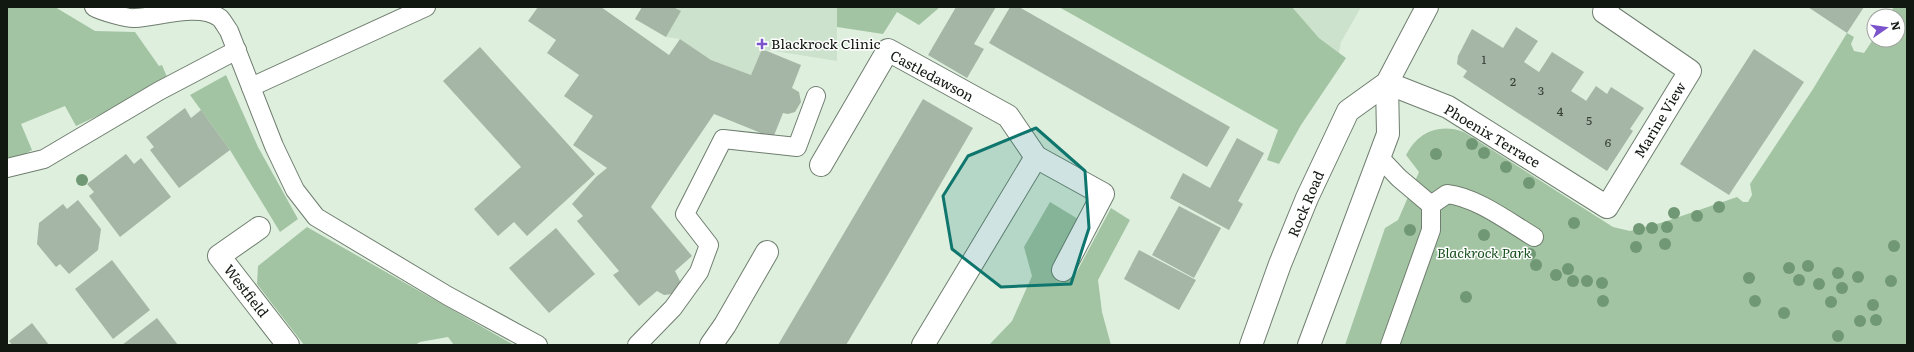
<svg xmlns="http://www.w3.org/2000/svg" width="1914" height="352" font-family="Literata,serif">
	<style>
		.built { fill: #cce2cc }
		.green { fill: #a3c4a3 }
		.building { fill: #a6b6a6 }
		.lines { fill: none; stroke-linecap: round; stroke-linejoin: round }
		.service-casing { stroke: #6f7e6f; stroke-width: 20 }
		.minor-casing { stroke: #6f7e6f; stroke-width: 24 }
		.secondary-casing { stroke: #6f7e6f; stroke-width: 24 }
		.service { stroke: #fff; stroke-width: 18 }
		.minor { stroke: #fff; stroke-width: 22 }
		.secondary { stroke: #fff; stroke-width: 22 }
		.tree { fill: #719874 }
		.marked { fill: #0f766e; fill-opacity: 0.2; stroke: #0f766e; stroke-width: 3; stroke-linejoin: round }
		.poi-dot { fill: #7b53cc; stroke: #fff; stroke-width: 1.5 }
		.labels { text-anchor: middle; stroke-width: 3; stroke-linejoin: round; paint-order: stroke }
		.number-label { font-size: 12px; fill: #363f36 }
		.poi-label { font-size: 14px; fill: #111711; stroke: #fff; text-anchor: start }
		.street-label { font-size: 14px; fill: #111711; stroke: #fff }
		.park-label { font-size: 14px; font-style: italic; fill: #17511d; stroke: #fff }
	</style>
	<rect width="100%" height="100%" fill="#deefde"/>
	<g class="built">
		<polygon points="642,7 837,7 837,61 762,49 751,75 711,60 680,39 666,37 635,19"/>
		<polygon points="1292,7 1361,7 1341,42 1339,53 1319,38"/>
	</g>
	<g class="green">
		<polygon points="7,7 55,7 95,31 135,32 159,66 162,65 169,82 76,126 65,106 21,124 32,150 16,159 7,157"/>
		<polygon points="837,7 940,7 919,25 897,12 883,34 837,27"/>
		<polygon points="1059,7 1292,7 1319,38 1346,58 1301,125 1279,164 1267,160 1278,130"/>
		<path d="M1894,7H1907V345H1345L1385,228L1398,220L1419,172L1406,155C1418,132 1439,123 1464,132L1613,227L1630,231L1664,222L1737,197L1743,202H1748L1752,195L1750,184L1813,89L1847,33L1854,37L1851,44L1854,51L1864,53L1874,38V40H1898V16H1888Z"/>
		<polygon points="226,75 258,147 298,219 280,232 230,150 190,95"/>
		<polygon points="1050,202 1078,219 1053,264 1074,277 1111,208 1130,220 1098,280 1102,312 1111,345 989,345 1012,321 1032,276 1024,247"/>
		<polygon points="307,227 514,345 454,345 448,337 420,342 415,345 304,345 257,284 258,266"/>
	</g>
	<g class="building">
		<polygon points="538,7 601,7 669,55 680,39 711,60 751,75 762,49 801,65 792,88 799,92 801,102 795,112 788,114 783,113 773,138 714,114 651,207 692,256 675,271 680,281 679,289 673,294 664,295 657,291 639,306 613,275 619,271 577,221 583,216 572,204 596,177 607,168 573,145 593,116 564,96 579,75 547,53 556,40 528,21"/>
		<polygon points="642,7 673,7 681,11 666,37 635,19"/>
		<polygon points="956,7 996,7 974,44 984,49 967,78 928,55"/>
		<polygon points="1010,7 1019,7 1230,127 1207,167 989,43"/>
		<polygon points="1808,7 1864,7 1847,33"/>
		<polygon points="1516,27 1538,41 1524,62 1539,72 1552,52 1584,72 1571,91 1585,100 1586,101 1596,86 1607,94 1611,87 1644,108 1630,129 1633,131 1607,171 1463,77 1467,71 1457,64 1458,56 1472,29 1503,48"/>
		<polygon points="480,47 595,174 527,236 514,222 498,236 474,209 521,167 443,81"/>
		<polygon points="1754,49 1804,82 1729,195 1680,164"/>
		<polygon points="923,99 973,128 896,261 846,345 778,345"/>
		<polygon points="185,108 191,118 201,110 230,150 179,188 150,150 154,147 146,137"/>
		<polygon points="1237,138 1264,153 1238,201 1243,204 1229,230 1170,198 1183,173 1210,188"/>
		<polygon points="126,154 134,164 141,158 171,197 120,237 89,196 94,192 87,184"/>
		<polygon points="78,200 101,229 98,250 69,274 60,264 56,267 37,244 39,223 63,204 67,209"/>
		<polygon points="1179,206 1221,228 1194,278 1152,255"/>
		<polygon points="556,228 595,274 549,313 509,268"/>
		<polygon points="1139,250 1196,280 1179,310 1124,279"/>
		<polygon points="112,260 150,310 113,339 75,289"/>
		<polygon points="157,318 178,345 122,345"/>
		<polygon points="32,323 49,345 12,345 9,341"/>
	</g>
	<g class="lines">
		<defs>
			<g id="service">
				<path d="M94,7C101,11 128,19 135,18C158,17 200,2 220,18C223,21 226,27 229,31L274,146L295,190L316,217L448,296L538,345"/>
				<polyline points="251,87 426,7"/>
				<polyline points="1379,157 1399,178 1431,205 1431,230 1390,345"/>
				<polyline points="7,168 44,159 159,91 237,50"/>
				<path d="M1431,205L1447,194C1476,197 1509,222 1534,237"/>
				<polyline points="637,345 673,308 699,272 709,245 685,214 723,139 797,147 816,96"/>
			</g>
			<g id="minor">
				<polyline points="1387,83 1448,107 1607,207 1690,71 1604,12 1608,7"/>
				<polyline points="821,165 888,50 1008,116 1036,157 1103,194 1063,270"/>
				<polyline points="259,228 219,256 288,345"/>
				<polyline points="711,345 725,325 767,252"/>
				<polyline points="923,345 1036,157"/>
			</g>
			<g id="secondary">
				<polyline points="1251,345 1280,264 1307,198 1348,111 1387,83 1427,7"/>
				<polyline points="1309,345 1388,134 1387,83"/>
			</g>
		</defs>
		<use href="#service" class="service-casing"/>
		<use href="#minor" class="minor-casing"/>
		<use href="#secondary" class="secondary-casing"/>
		<use href="#service" class="service"/>
		<use href="#minor" class="minor"/>
		<use href="#secondary" class="secondary"/>
	</g>
	<g class="tree">
		<circle cx="1472" cy="144" r="6"/>
		<circle cx="1484" cy="153" r="6"/>
		<circle cx="1436" cy="154" r="6"/>
		<circle cx="1506" cy="167" r="6"/>
		<circle cx="82" cy="180" r="6"/>
		<circle cx="1529" cy="183" r="6"/>
		<circle cx="1719" cy="207" r="6"/>
		<circle cx="1674" cy="213" r="6"/>
		<circle cx="1697" cy="216" r="6"/>
		<circle cx="1574" cy="223" r="6"/>
		<circle cx="1667" cy="227" r="6"/>
		<circle cx="1652" cy="228" r="6"/>
		<circle cx="1639" cy="229" r="6"/>
		<circle cx="1410" cy="230" r="6"/>
		<circle cx="1484" cy="235" r="6"/>
		<circle cx="1665" cy="244" r="6"/>
		<circle cx="1894" cy="246" r="6"/>
		<circle cx="1636" cy="247" r="6"/>
		<circle cx="1530" cy="254" r="6"/>
		<circle cx="1536" cy="265" r="6"/>
		<circle cx="1808" cy="266" r="6"/>
		<circle cx="1789" cy="268" r="6"/>
		<circle cx="1568" cy="269" r="6"/>
		<circle cx="1838" cy="273" r="6"/>
		<circle cx="1556" cy="275" r="6"/>
		<circle cx="1858" cy="277" r="6"/>
		<circle cx="1749" cy="278" r="6"/>
		<circle cx="1799" cy="280" r="6"/>
		<circle cx="1573" cy="281" r="6"/>
		<circle cx="1587" cy="281" r="6"/>
		<circle cx="1891" cy="281" r="6"/>
		<circle cx="1602" cy="283" r="6"/>
		<circle cx="1819" cy="284" r="6"/>
		<circle cx="1842" cy="288" r="6"/>
		<circle cx="1466" cy="297" r="6"/>
		<circle cx="1603" cy="301" r="6"/>
		<circle cx="1755" cy="301" r="6"/>
		<circle cx="1831" cy="302" r="6"/>
		<circle cx="1873" cy="305" r="6"/>
		<circle cx="1784" cy="313" r="6"/>
		<circle cx="1876" cy="320" r="6"/>
		<circle cx="1860" cy="321" r="6"/>
		<circle cx="1838" cy="336" r="6"/>
	</g>
	<path class="marked" d="M1036,128L1085,171L1089,228L1071,284L1001,287L952,249L943,196L968,156Z"/>
	<path class="poi-dot" d="M760 38h4v4h4v4h-4v4h-4v-4h-4v-4h4z"/>
	<g class="labels">
		<g class="number-label">
			<text x="1484" y="64">1</text>
			<text x="1513" y="86">2</text>
			<text x="1541" y="95">3</text>
			<text x="1560" y="116">4</text>
			<text x="1589" y="125">5</text>
			<text x="1608" y="147">6</text>
		</g>
		<g class="poi-label">
			<text x="771" y="49">Blackrock Clinic</text>
		</g>
		<g class="street-label">
			<text transform="translate(932 76) rotate(28)" y="5">Castledawson</text>
			<text transform="translate(1660 120) rotate(-59)" y="5">Marine View</text>
			<text transform="translate(1492 136) rotate(31)" y="5">Phoenix Terrace</text>
			<text transform="translate(1306 204) rotate(-67)" y="5">Rock Road</text>
			<text transform="translate(246 291) rotate(52)" y="5">Westfield</text>
		</g>
		<g class="park-label">
			<text x="1484" y="258">Blackrock Park</text>
		</g>
	</g>
	<rect width="1914" height="352" fill="none" stroke="#111711" stroke-width="16"/>
	<g transform="translate(1886 28) rotate(77)"><circle r="19" fill="#ffffff" stroke="#a0a2a0"/>
	<path d="M0-3L7 15L0 10L-7 15Z" fill="#7b53cc"/>
	<text y="-6" font-size="11" font-weight="bold" text-anchor="middle" fill="#111711">N</text>
	</g>
</svg>
